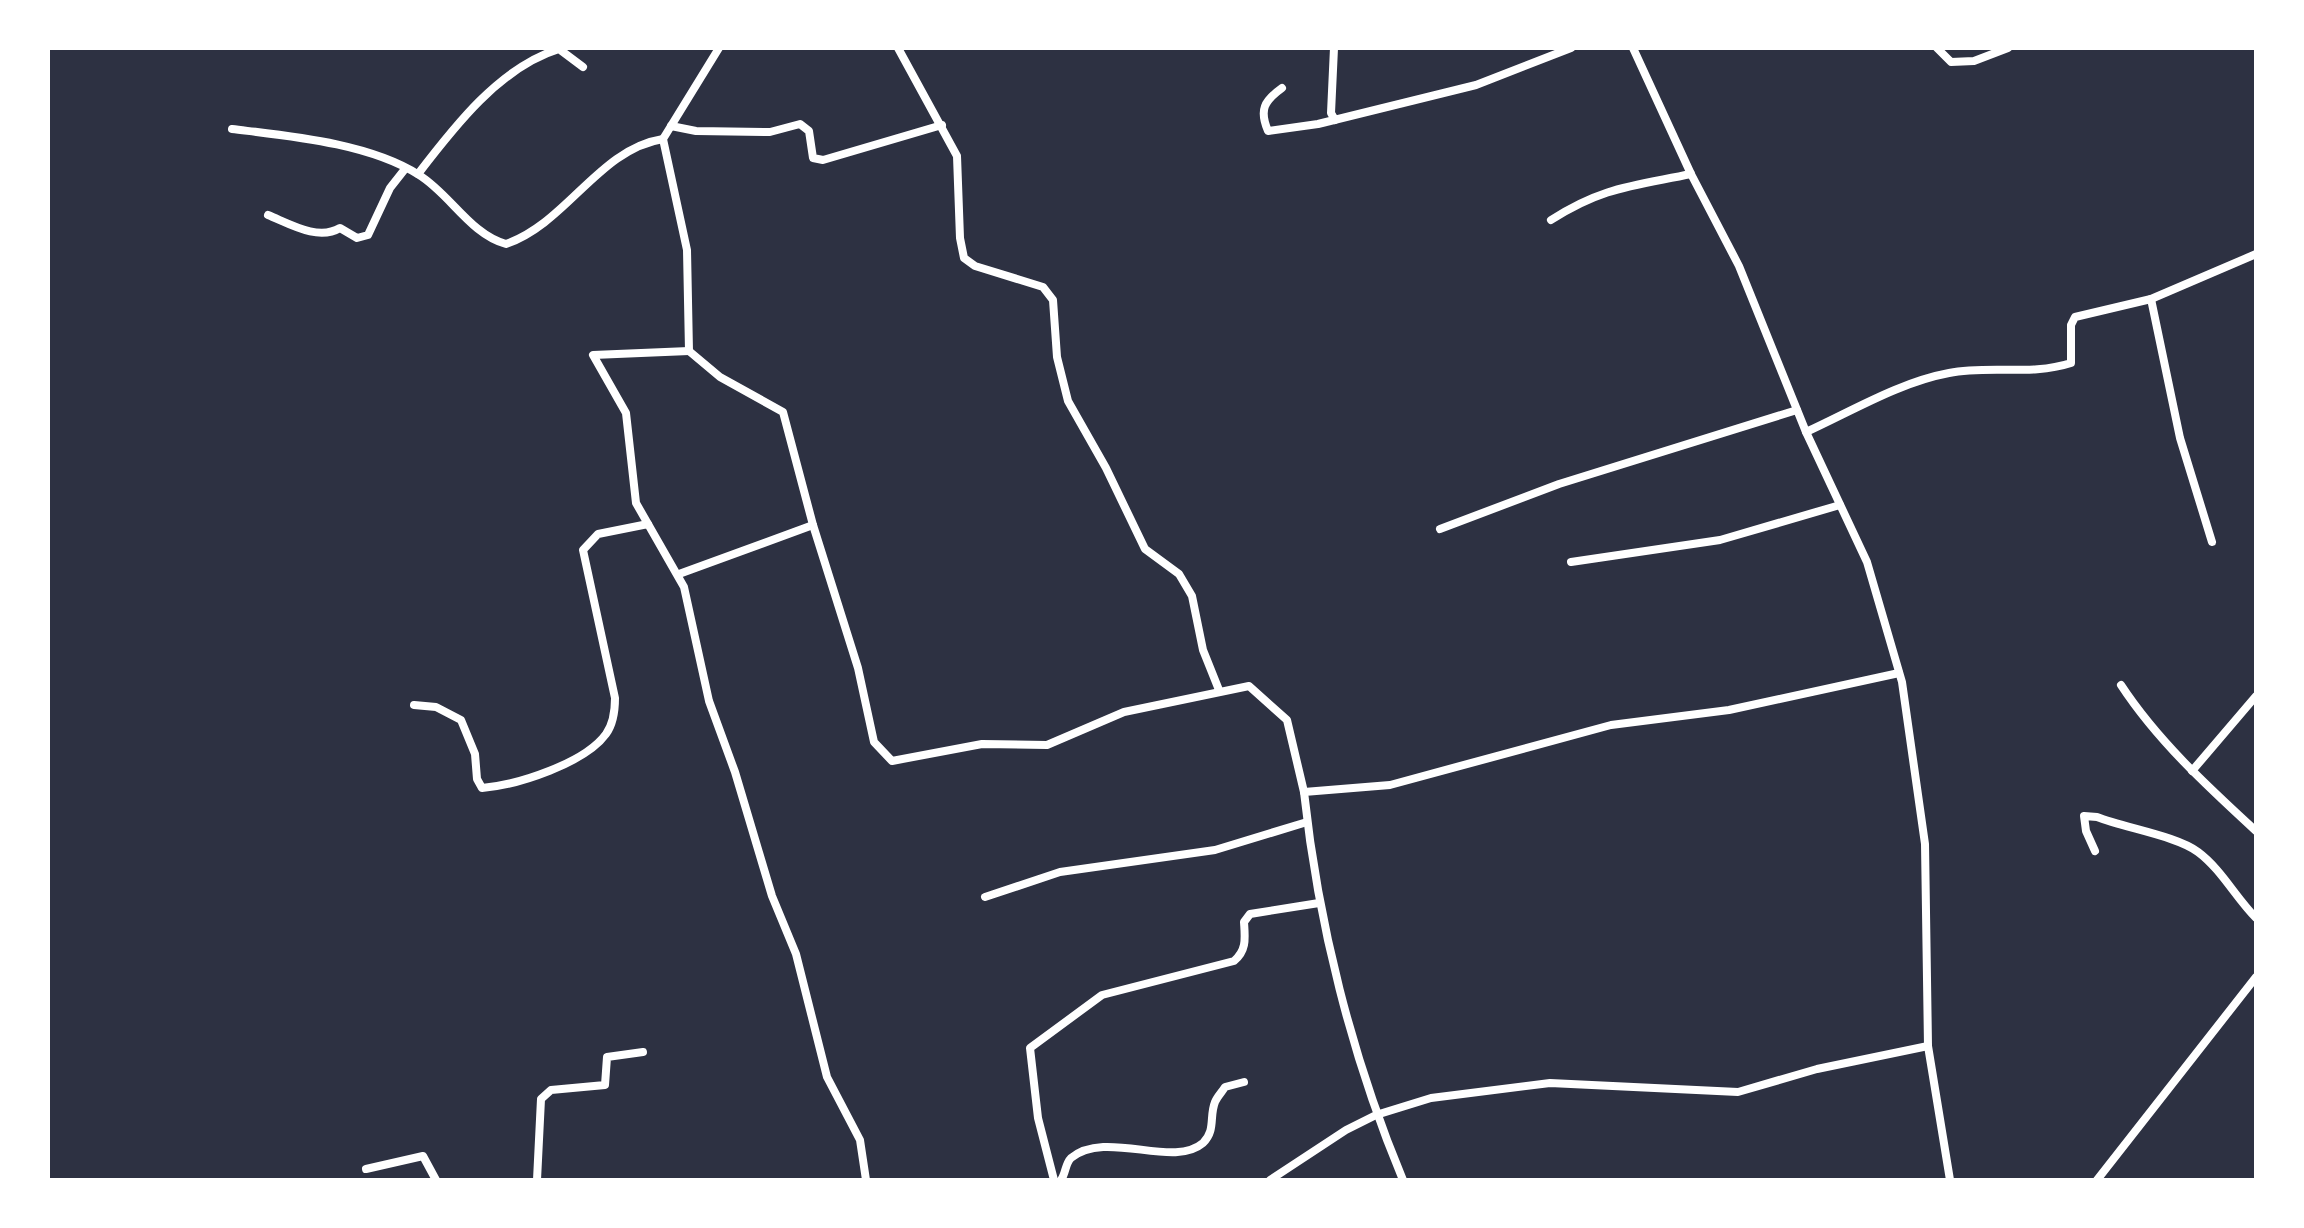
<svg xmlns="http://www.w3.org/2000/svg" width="2304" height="1228" font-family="Inter,sans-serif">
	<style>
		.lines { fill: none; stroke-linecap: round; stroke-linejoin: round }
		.minor { stroke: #fff; stroke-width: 8 }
	</style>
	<rect width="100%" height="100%" fill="#2d3142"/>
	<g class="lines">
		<g class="minor">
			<polyline points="719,48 663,139 687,250 689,351 720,377 783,412 813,525 858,668 874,742 892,761 982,744 1047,745 1124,712 1249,686 1287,720 1304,792"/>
			<polyline points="898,48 957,156 960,238 964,258 975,266 1043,287 1053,300 1057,357 1068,401 1106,468 1145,549 1179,574 1192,596 1203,650 1219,690"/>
			<polyline points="1334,48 1331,113 1335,120"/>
			<polyline points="1937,48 1951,62 1974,61 2008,48"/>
			<path d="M1282,88C1264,101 1259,110 1268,131L1318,124L1476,85L1571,48"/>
			<polyline points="671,126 696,131 770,132 800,124 809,131 813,158 823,160 942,125"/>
			<path d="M232,129C289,136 369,143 419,175C450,194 470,234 506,244C567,223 599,149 663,139"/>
			<path d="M418,174C454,127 500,67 559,49L583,67"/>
			<path d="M268,215C290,224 318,241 340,228L357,238L368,235L390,188L405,169"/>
			<path d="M1551,220C1602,187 1633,186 1691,174"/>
			<polyline points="2151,299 2180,438 2212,542"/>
			<path d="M1806,432C1852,411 1900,382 1949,373C1990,365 2031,376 2071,363V325L2075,317L2151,299L2256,254"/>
			<polyline points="648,524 636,503 626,413 593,355 689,351"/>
			<polyline points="1440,529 1559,484 1797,410"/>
			<polyline points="1571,562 1720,540 1840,505"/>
			<polyline points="679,574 813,525"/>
			<path d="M2121,685C2157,740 2207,786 2256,831"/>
			<path d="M414,705L436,707L461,720L475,754L477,779L482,788C518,785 585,763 606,734C614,723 615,710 615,698L583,550L598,534L648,524L684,587L709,701L735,772L772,896L796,954L827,1077L860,1140L866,1180"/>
			<polyline points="2192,771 2256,696"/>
			<path d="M2095,851L2086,831L2084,816L2097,817C2125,828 2177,836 2198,852C2221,869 2236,898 2256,918"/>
			<polyline points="985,897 1060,872 1215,850 1307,822"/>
			<polyline points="1928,1046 1950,1180"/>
			<polyline points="366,1169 423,1156 436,1180"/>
			<polyline points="537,1180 541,1099 551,1090 605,1085 607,1057 643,1052"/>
			<path d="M1054,1180L1038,1118L1030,1048L1102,995L1234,961C1247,950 1245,938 1244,922L1250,914L1319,903"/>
			<path d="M1061,1180C1066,1173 1065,1164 1071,1158C1106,1129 1173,1169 1203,1143C1216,1130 1209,1117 1215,1102C1217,1097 1222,1092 1225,1087L1244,1082"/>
			<polyline points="1270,1180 1346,1130 1376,1115 1431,1098 1550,1083 1738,1092 1817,1069 1928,1046 1925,844 1902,682 1867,562 1806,432 1739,266 1691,174 1633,48"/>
			<path d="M1403,1180C1352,1058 1318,923 1304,792L1390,785L1611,725L1729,710L1899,673"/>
			<polyline points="2097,1180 2256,977"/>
		</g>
	</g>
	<rect width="2304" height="1228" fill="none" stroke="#ffffff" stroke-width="100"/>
</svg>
